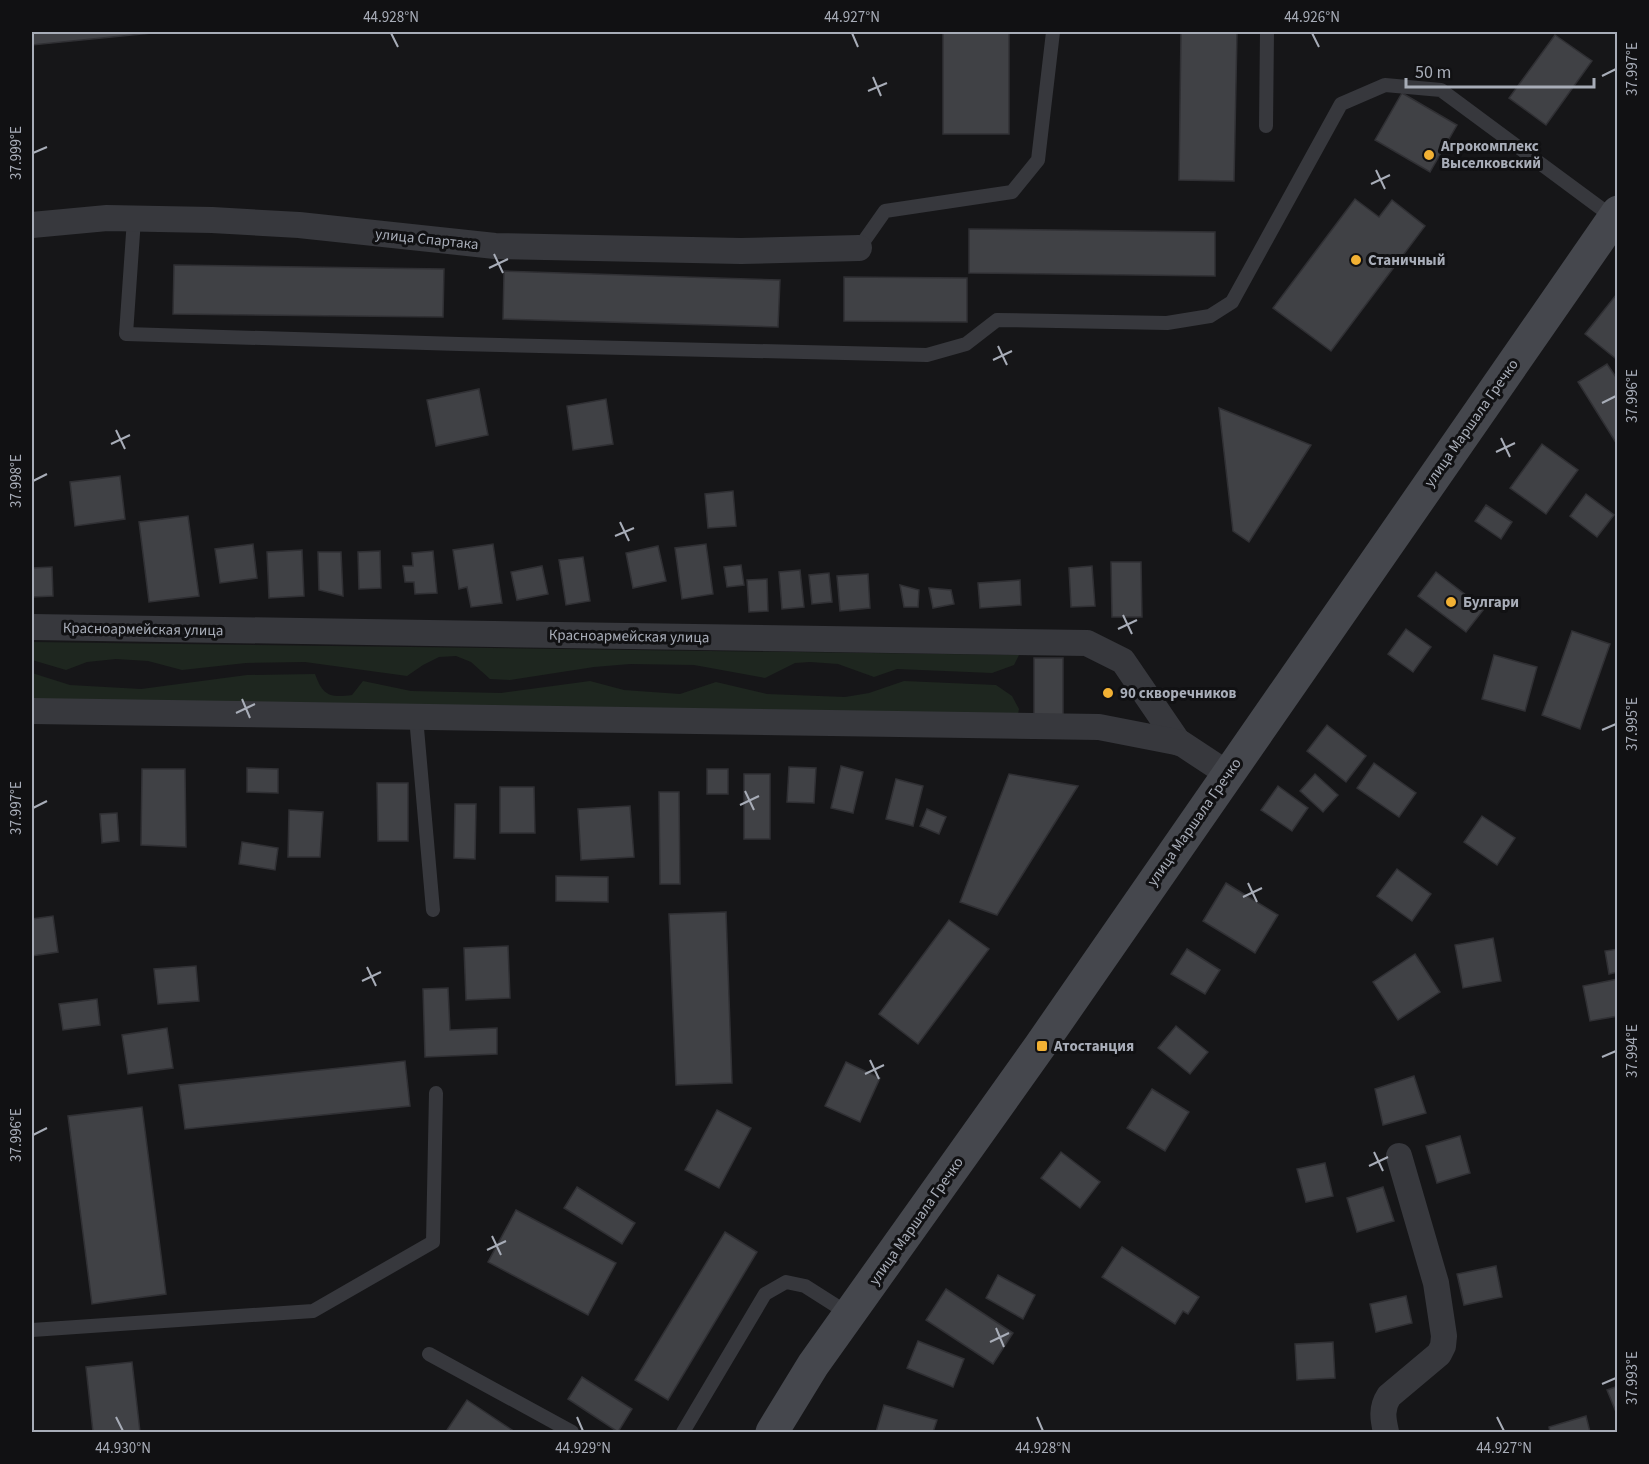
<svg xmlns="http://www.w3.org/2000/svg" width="1649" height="1464" font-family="'Source Sans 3',sans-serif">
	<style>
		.green { fill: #1e261f }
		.building { fill: #404145; stroke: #303034; stroke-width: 1.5 }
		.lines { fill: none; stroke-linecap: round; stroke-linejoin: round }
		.lane { stroke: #37383d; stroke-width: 14 }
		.street { stroke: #37383d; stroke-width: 26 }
		.secondary { stroke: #45474d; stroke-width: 33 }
		.ticks { fill: none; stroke: #a8adb8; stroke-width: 2 }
		.poi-dot { fill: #f2b134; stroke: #111113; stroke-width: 2 }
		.labels { text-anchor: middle; stroke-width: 6; stroke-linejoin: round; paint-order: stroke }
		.poi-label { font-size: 15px; font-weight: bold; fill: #a8adb8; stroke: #111113; text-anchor: start }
		.street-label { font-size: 15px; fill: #a8adb8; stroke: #111113 }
		.neatline { fill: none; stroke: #a8adb8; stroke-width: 2 }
		.ticks-label { font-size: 15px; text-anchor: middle; fill: #a8adb8 }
	</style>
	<rect width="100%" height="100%" fill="#161618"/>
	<g class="green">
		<polygon points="32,642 1019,655 1014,665 992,673 897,669 874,677 838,664 810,662 795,663 765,678 694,665 630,664 594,667 510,680 490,679 471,662 456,656 439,657 423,665 407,676 305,662 246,663 182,670 148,661 116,659 87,662 66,670 32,660"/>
		<path d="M32,673L70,685L141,689L247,675L315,674C323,696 330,698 352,695L363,681L411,691L501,693L590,681L624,690L680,694L716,682L767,694L845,697L869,693L904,681L996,685L1012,696L1019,709L1018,714L32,702Z"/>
	</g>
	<g class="building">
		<polygon points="32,32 162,32 32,45"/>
		<rect x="943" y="32" width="66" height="102"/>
		<polygon points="1181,32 1237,32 1234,181 1179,180"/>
		<polygon points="1555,35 1592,61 1546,125 1509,98"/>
		<polygon points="1402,93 1457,125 1430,172 1375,140"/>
		<polygon points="1355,199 1379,217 1392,200 1425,226 1331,351 1273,308"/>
		<polygon points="969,229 1215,232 1215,276 969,273"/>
		<polygon points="174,265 444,269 443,317 173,314"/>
		<polygon points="504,271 780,280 778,327 503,319"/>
		<polygon points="844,277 967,278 967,322 844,321"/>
		<polygon points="1616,295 1618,297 1618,355 1615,358 1585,334"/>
		<polygon points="1607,364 1618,380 1618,446 1578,382"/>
		<polygon points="479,389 488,435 436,446 427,400"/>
		<polygon points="606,399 613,444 573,450 567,406"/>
		<polygon points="1219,408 1311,445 1249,542 1233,531"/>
		<polygon points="1542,444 1578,470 1546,514 1510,488"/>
		<polygon points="120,476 125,519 75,526 70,482"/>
		<polygon points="733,491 736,526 708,528 705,494"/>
		<polygon points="1586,494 1614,515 1597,537 1570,516"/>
		<polygon points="1486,505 1512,522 1501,539 1475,521"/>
		<polygon points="188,516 199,596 149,602 139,522"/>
		<polygon points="253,544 257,578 220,583 215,549"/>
		<polygon points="493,544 502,603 471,607 467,587 459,589 453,550"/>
		<polygon points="706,544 713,594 682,599 675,548"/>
		<polygon points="658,546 666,581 633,588 626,553"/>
		<polygon points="302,550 304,596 269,598 267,552"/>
		<polygon points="380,551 381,588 359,589 358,552"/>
		<polygon points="433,551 437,593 415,594 414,582 405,582 403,566 413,566 412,553"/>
		<polygon points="318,552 341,552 343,596 319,590"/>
		<polygon points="583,557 590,601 566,605 559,560"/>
		<polygon points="1111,562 1141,562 1142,617 1112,617"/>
		<polygon points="741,565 744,585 727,587 724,567"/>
		<polygon points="542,566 548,594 517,600 511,572"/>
		<polygon points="1092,566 1095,606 1071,607 1069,568"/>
		<polygon points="52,567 53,596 32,597 32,568"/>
		<polygon points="800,570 804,607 782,609 779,572"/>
		<polygon points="1436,572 1484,609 1466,632 1418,596"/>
		<polygon points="829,573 832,602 812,604 809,575"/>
		<polygon points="868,574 870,608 840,611 837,576"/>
		<polygon points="767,579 768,611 749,612 747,580"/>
		<polygon points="1020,580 1021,605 980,608 978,583"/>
		<polygon points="900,585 919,590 918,607 904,607"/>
		<polygon points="929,588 951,590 954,604 933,608"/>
		<polygon points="1406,629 1431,647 1413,672 1388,654"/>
		<polygon points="1572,631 1610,644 1580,729 1542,715"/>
		<polygon points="1494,655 1537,667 1525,711 1482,699"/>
		<polygon points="1034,658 1063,658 1063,716 1034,715"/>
		<polygon points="1327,725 1366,756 1346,782 1307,751"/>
		<polygon points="1374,763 1416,793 1399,817 1357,788"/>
		<polygon points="841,766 863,772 853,813 831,808"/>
		<polygon points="789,767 816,768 814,803 787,802"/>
		<polygon points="247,768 278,769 278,793 247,792"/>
		<polygon points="142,769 185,769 186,847 141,845"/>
		<rect x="707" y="769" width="21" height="25"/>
		<rect x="744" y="774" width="26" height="65"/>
		<polygon points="1009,774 1078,786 997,915 960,902"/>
		<polygon points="1315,774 1338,795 1323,812 1300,791"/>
		<polygon points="896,779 923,786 913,826 886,819"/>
		<polygon points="377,783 408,783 408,841 378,841"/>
		<polygon points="1278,786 1308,808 1292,831 1261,810"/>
		<polygon points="500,787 534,787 535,833 500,833"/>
		<polygon points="659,792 679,792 680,884 660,884"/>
		<polygon points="455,804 476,804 475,859 454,858"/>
		<polygon points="630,806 634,857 581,860 578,809"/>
		<polygon points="927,809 946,817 939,834 920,826"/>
		<polygon points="289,810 323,812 320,857 288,857"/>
		<polygon points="117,813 119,841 102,843 100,814"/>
		<polygon points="1482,816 1515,838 1497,865 1464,842"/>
		<polygon points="242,842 278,848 275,870 239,864"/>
		<polygon points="1397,869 1431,894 1412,921 1377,896"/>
		<polygon points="556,876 608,877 608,902 556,901"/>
		<polygon points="1226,883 1278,915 1255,953 1203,921"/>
		<polygon points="726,912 732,1083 676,1085 669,914"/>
		<polygon points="53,916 58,952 32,956 32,919"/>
		<polygon points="949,920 989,949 918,1044 879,1014"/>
		<polygon points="1493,938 1501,981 1463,988 1455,945"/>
		<polygon points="508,946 510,998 466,1000 464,948"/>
		<polygon points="1187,949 1220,970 1205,994 1171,974"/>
		<polygon points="1618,949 1618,972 1609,974 1605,951"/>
		<polygon points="1415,954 1440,992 1398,1020 1373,982"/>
		<polygon points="196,966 199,1001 158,1004 154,969"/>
		<polygon points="1618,979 1618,1016 1590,1021 1583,986"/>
		<polygon points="448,988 450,1030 497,1028 497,1054 425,1057 423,989"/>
		<polygon points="97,999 100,1025 63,1030 59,1004"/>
		<polygon points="1176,1026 1208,1052 1190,1074 1158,1048"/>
		<polygon points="167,1028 173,1068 128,1074 122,1035"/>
		<polygon points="405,1061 410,1106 185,1129 179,1085"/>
		<polygon points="846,1062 880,1078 860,1122 825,1106"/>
		<polygon points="1414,1076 1426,1113 1383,1125 1375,1089"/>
		<polygon points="1152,1089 1189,1112 1165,1151 1127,1128"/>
		<polygon points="142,1107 166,1294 92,1304 68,1116"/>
		<polygon points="717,1110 751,1128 719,1188 685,1170"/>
		<polygon points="1460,1136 1470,1173 1437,1183 1426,1146"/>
		<polygon points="1061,1152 1100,1182 1080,1208 1041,1178"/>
		<polygon points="1325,1163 1333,1196 1306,1202 1297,1169"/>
		<polygon points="577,1187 635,1223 622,1244 564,1208"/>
		<polygon points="1383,1187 1394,1221 1357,1232 1347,1198"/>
		<polygon points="516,1210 616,1263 588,1315 488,1262"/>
		<polygon points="725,1232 757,1252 668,1400 635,1380"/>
		<polygon points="1122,1247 1199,1297 1188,1314 1183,1311 1175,1324 1102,1277"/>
		<polygon points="1496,1266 1502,1297 1464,1305 1457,1274"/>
		<polygon points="998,1275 1035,1295 1023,1319 986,1298"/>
		<polygon points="946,1289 1013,1333 993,1364 926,1320"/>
		<polygon points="1406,1296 1412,1323 1376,1332 1370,1304"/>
		<polygon points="918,1341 964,1359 953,1387 907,1368"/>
		<polygon points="1333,1342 1335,1378 1297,1380 1295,1344"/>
		<polygon points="132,1362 140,1432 93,1432 86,1367"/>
		<polygon points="582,1377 632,1409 618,1432 568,1399"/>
		<polygon points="1618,1386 1618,1417 1607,1390"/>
		<polygon points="467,1400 515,1432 450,1432 447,1430"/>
		<polygon points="884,1405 937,1420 933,1432 876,1432"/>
		<polygon points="1586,1416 1590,1432 1550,1432 1549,1427"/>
	</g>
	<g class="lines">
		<g class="lane">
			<polyline points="1266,126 1267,32"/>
			<polyline points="134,219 126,334 459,344 927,355 966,344 997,320 1167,323 1210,316 1232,302 1341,104 1385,85 1441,90 1614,218"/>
			<polyline points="859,248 885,211 1012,192 1038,160 1053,32"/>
			<polyline points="416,717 433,910"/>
			<polyline points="32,1330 313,1311 433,1242 436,1093"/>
			<polyline points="429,1354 572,1432"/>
			<polyline points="683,1432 765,1294 786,1282 805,1286 849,1314"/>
		</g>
		<g class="street">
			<polyline points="32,225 107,218 212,220 299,225 495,246 741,251 859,248"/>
			<polyline points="32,627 1087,643 1123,661 1179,743"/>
			<polyline points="32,711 1099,727 1181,743 1228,774"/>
			<path d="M1386,1432C1383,1419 1381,1408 1389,1396L1439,1354L1443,1346L1444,1336L1436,1283L1399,1156"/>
		</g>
		<polyline class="secondary" points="772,1432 813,1365 1040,1046 1618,212"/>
	</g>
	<path class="ticks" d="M391,33L398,47M852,33L858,47M1312,33L1319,47M1602,76L1616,69M873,77L881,96M868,91L887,83M33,153L47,147M1376,170L1385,189M1371,184L1390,175M494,254L503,273M489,268L508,259M998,346L1007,365M993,360L1012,351M1602,403L1616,396M116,430L125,449M1501,438L1510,457M111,444L130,435M1496,452L1515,443M33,481L47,474M620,522L629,541M615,536L634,528M1123,615L1132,634M1118,629L1137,620M242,699L250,718M236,713L255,704M1602,730L1616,724M745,791L754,810M740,805L759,796M33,808L47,801M1248,883L1257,902M1243,897L1262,888M367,967L376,986M362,981L381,972M1602,1057L1616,1051M870,1060L879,1079M865,1074L884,1065M33,1135L47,1128M1374,1152L1383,1171M1369,1166L1388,1157M492,1236L501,1255M487,1250L506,1241M996,1328L1004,1347M990,1342L1009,1333M1602,1384L1616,1378M116,1417L123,1431M577,1417L583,1431M1037,1417L1043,1431M1497,1417L1504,1431"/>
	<g class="poi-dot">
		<circle cx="1429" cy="155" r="6"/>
		<circle cx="1356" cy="260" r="6"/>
		<circle cx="1451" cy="602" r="6"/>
		<circle cx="1108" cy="693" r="6"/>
		<rect x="1036" y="1040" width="12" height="12" rx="3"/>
	</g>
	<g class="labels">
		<g class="poi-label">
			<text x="1441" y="151">Агрокомплекс<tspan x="1441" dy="17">Выселковский</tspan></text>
			<text x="1368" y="265">Станичный</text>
			<text x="1463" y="607">Булгари</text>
			<text x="1120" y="698">90 скворечников</text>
			<text x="1054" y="1051">Атостанция</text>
		</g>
		<g class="street-label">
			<text transform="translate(427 239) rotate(6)" y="5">улица Спартака</text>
			<text transform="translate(1471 423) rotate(-55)" y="5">улица Маршала Гречко</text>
			<text transform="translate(143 629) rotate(1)" y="5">Красноармейская улица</text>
			<text transform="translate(629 636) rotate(1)" y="5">Красноармейская улица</text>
			<text transform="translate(1194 822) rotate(-55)" y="5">улица Маршала Гречко</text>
			<text transform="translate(916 1221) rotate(-55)" y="5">улица Маршала Гречко</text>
		</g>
	</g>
	<rect width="1649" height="1464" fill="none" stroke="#111113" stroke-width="66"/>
	<path d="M1406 78v9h188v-9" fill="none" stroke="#a8adb8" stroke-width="3"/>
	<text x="1415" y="78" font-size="18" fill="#a8adb8" stroke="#111113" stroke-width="4.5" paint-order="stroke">50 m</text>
	<rect x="33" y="33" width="1583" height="1398" class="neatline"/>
	<g class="ticks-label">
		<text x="391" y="22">44.928°N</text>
		<text x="852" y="22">44.927°N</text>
		<text x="1312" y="22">44.926°N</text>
		<text transform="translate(1632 69) rotate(-90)" y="5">37.997°E</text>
		<text transform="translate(16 153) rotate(-90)" y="5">37.999°E</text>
		<text transform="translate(1632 396) rotate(-90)" y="5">37.996°E</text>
		<text transform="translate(16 481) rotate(-90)" y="5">37.998°E</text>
		<text transform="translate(1632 724) rotate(-90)" y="5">37.995°E</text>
		<text transform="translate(16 808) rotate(-90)" y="5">37.997°E</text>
		<text transform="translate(1632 1051) rotate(-90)" y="5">37.994°E</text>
		<text transform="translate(16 1135) rotate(-90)" y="5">37.996°E</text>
		<text transform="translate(1632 1378) rotate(-90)" y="5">37.993°E</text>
		<text x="123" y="1453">44.930°N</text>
		<text x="583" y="1453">44.929°N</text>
		<text x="1043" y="1453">44.928°N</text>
		<text x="1504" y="1453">44.927°N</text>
	</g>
</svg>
